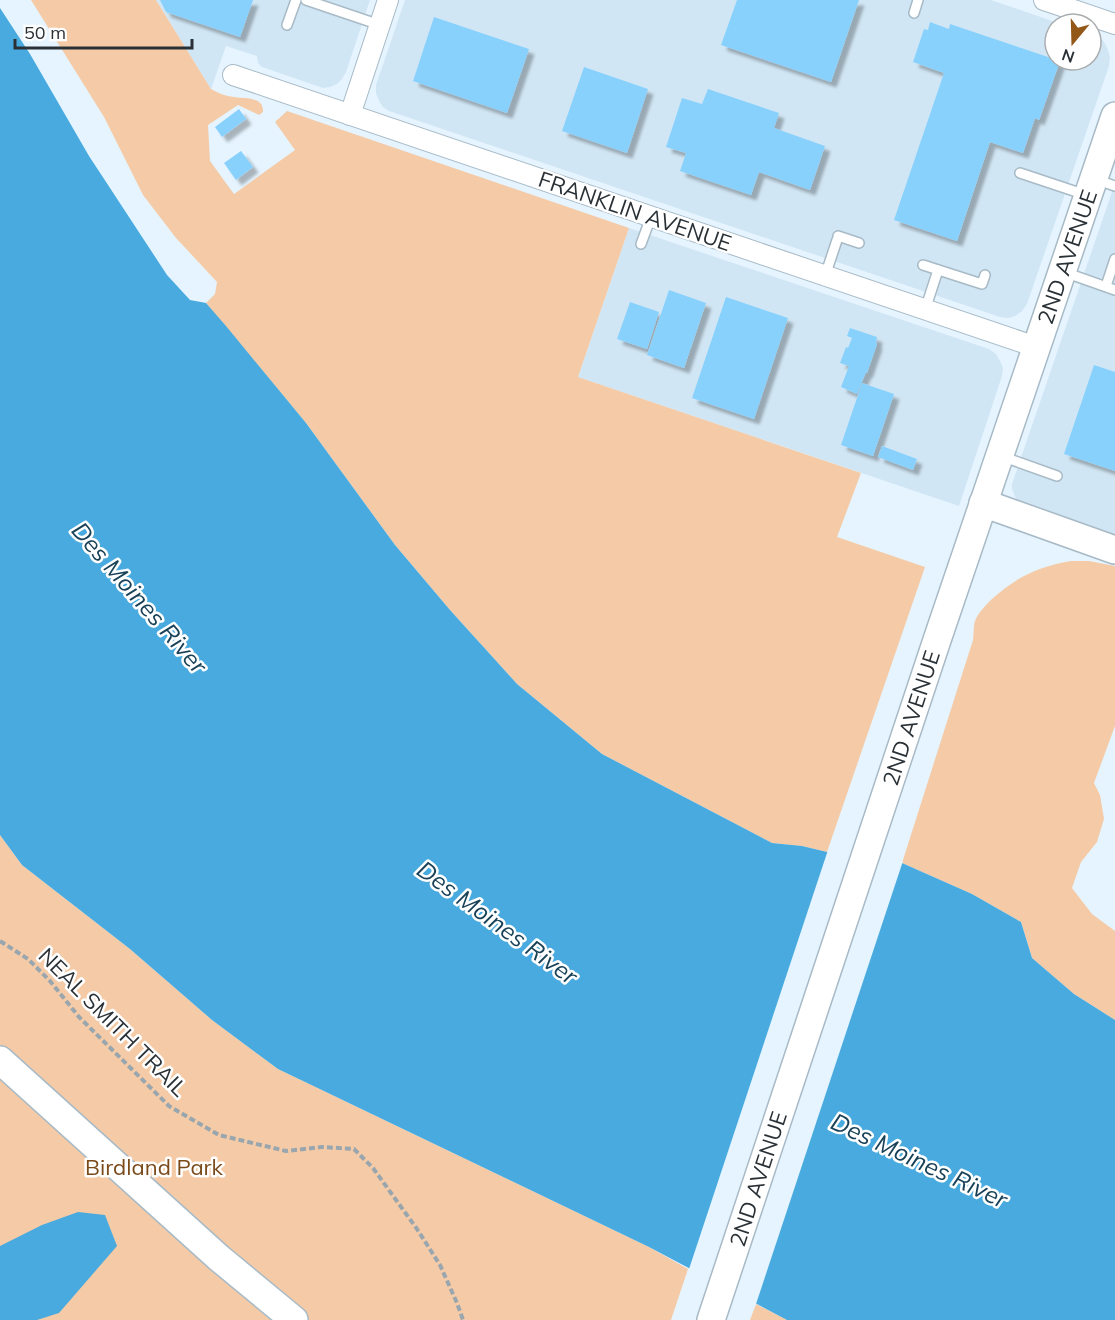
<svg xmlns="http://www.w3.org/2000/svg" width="1115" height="1320" font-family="Mulish,sans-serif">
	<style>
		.built { fill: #d1e6f4 }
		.green { fill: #f5cba7 }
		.water { fill: #48aadf }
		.pier { fill: #e5f4ff }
		.building { fill: #88d1fd; filter: url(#shadow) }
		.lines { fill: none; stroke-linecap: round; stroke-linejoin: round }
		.lane-casing { stroke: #a7bac6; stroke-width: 12 }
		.street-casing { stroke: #a7bac6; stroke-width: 22 }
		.secondary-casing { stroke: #a7bac6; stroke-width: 30 }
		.path { stroke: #9aa6ae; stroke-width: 4; stroke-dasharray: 6 3; stroke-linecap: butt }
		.lane { stroke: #fff; stroke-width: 9 }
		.street { stroke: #fff; stroke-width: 20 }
		.secondary { stroke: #fff; stroke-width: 27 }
		.labels { text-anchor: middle; stroke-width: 5; stroke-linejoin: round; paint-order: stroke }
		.street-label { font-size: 22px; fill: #2a3136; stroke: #fff }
		.park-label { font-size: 22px; fill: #7a4a1b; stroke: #fff }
		.water-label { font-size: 24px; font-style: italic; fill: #194258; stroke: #fff }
	</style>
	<defs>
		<filter id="shadow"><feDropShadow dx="5.5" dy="5.5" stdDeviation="1.5" flood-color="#0004"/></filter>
	</defs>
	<rect width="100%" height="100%" fill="#e5f4ff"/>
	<g class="built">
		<polygon points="156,0 370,0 346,72 342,79 337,84 330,87 323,88 262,67 258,63 257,56 226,46 211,89"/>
		<polygon points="405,0 991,0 1061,24 1055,24 1055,60 1091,60 1091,34 1101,38 1104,42 1108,50 1110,58 1109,66 1027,304 1022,311 1015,316 1008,318 1000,317 389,111 383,107 379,101 376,93 376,85"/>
		<polygon points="1113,189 1115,190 1115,535 1021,502 1016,499 1012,489 1012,484"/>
		<polygon points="629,228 989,349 996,354 1000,361 1003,368 1002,376 959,506 578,377"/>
	</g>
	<g class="green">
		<path d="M31,0H156L211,89C218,93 225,96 234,97C245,99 264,96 263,112L259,115L238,105L208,125L210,161L234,194L295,150L275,122L287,111L629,228L578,377L861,473L837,537L925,567L827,852L802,846L772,843L602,754L517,684L450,610L395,545L306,423L206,303L215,294L217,282L176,238L143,195L104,117Z"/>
		<path d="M1071,561H1089L1115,566V726L1094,783L1100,795L1104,819L1097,842L1081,862L1072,888L1092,914L1115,931V1020L1074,994L1032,958L1021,922L972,894L902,863L973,640C974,634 973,627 975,621C978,613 986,605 992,599C1016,577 1038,567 1071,561Z"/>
		<polygon points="0,835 22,865 130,949 212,1020 278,1069 649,1247 688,1269 671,1320 0,1320"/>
		<polygon points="756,1304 787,1320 750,1320"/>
	</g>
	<g class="water">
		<polygon points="0,8 30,54 89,156 167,275 190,300 206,303 226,326 306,423 395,545 450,610 517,684 602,754 772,843 802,846 827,852 902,863 972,894 1021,922 1032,958 1074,994 1115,1020 1115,1320 787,1320 649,1247 278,1069 212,1020 130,949 22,865 0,835"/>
		<polygon points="78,1212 105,1215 117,1246 59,1313 37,1320 0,1320 0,1246 42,1225"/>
	</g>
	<polygon class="pier" points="828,850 903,861 755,1307 688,1272"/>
	<g class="building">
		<polygon points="160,0 253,0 240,37 166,12"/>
		<polygon points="737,0 859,0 831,82 721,45"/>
		<polygon points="434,17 529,49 507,113 413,81"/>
		<polygon points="930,22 949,29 950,24 1060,61 1039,120 1035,118 1023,153 990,142 957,241 894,220 944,73 913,62 924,29 928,30"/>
		<polygon points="584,67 648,89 627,153 562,131"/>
		<polygon points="708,89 779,113 774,128 825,146 810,190 759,172 751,195 680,171 686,153 666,147 682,98 702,104"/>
		<polygon points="239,109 246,119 222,137 215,127"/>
		<polygon points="241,151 253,167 236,180 224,163"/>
		<polygon points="669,290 706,303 684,368 647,355"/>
		<polygon points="726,297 788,318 754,419 692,398"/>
		<polygon points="630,302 659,312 647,349 617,339"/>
		<polygon points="850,328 877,337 876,343 877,344 867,373 866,372 857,394 841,387 849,366 840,363 846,347 848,348 852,338 847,336"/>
		<polygon points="1094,365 1115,372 1115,471 1064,454"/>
		<polygon points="862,383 894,394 873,456 841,445"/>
		<polygon points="882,446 917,459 913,470 878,457"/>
	</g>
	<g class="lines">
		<defs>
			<g id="lane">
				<polyline points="306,0 380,25"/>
				<polyline points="914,13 918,0"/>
				<polyline points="287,25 296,0"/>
				<polyline points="1020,173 1086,195"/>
				<polyline points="1095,179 1115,186"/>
				<polyline points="838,236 859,243"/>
				<polyline points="641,244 651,217"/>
				<polyline points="923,265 982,284 985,275"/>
				<polyline points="1064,272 1115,290"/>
				<polyline points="825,276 837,240"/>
				<polyline points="1106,286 1115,259"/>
				<polyline points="925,310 938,270"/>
				<polyline points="1001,456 1057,476"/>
			</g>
			<g id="street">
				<polyline points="1044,0 1115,24"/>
				<polyline points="233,75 1036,347"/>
				<polyline points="350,115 388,0"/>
			</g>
			<g id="secondary">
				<polyline points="983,503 1115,550"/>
				<polyline points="0,1060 219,1258 294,1320"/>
				<polyline points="711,1320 937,640 1115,116"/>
			</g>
		</defs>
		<use href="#lane" class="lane-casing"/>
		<use href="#street" class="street-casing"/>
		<use href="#secondary" class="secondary-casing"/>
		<polyline class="path" points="0,941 28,959 50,981 79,1017 169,1106 219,1135 286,1151 322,1147 354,1149 373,1168 417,1229 440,1265 457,1303 463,1320"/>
		<use href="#lane" class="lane"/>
		<use href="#street" class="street"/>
		<use href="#secondary" class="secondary"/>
	</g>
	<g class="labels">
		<g class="street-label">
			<text transform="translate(635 211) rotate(19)" y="8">FRANKLIN AVENUE</text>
			<text transform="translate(1067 257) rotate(-71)" y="8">2ND AVENUE</text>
			<text transform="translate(911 718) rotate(-72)" y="8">2ND AVENUE</text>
			<text transform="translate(113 1022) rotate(45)" y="8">NEAL SMITH TRAIL</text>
			<text transform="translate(758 1179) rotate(-72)" y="8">2ND AVENUE</text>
		</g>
		<g class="park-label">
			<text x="154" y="1175">Birdland Park</text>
		</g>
		<g class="water-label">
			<text transform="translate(139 598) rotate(49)" y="8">Des Moines River</text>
			<text transform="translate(497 923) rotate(36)" y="8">Des Moines River</text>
			<text transform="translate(919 1161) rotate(25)" y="8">Des Moines River</text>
		</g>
	</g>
	<g transform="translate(1073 42) rotate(199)"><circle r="28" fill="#ffffff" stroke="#aaadaf" stroke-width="1.5"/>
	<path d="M0-4.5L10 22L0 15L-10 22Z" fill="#935718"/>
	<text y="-9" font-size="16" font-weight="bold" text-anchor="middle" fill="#2a3136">N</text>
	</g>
	<path d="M15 39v9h177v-9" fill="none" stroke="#2a3136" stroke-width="3"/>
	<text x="24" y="39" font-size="18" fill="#2a3136" stroke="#ffffff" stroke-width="4.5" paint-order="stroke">50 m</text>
</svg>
